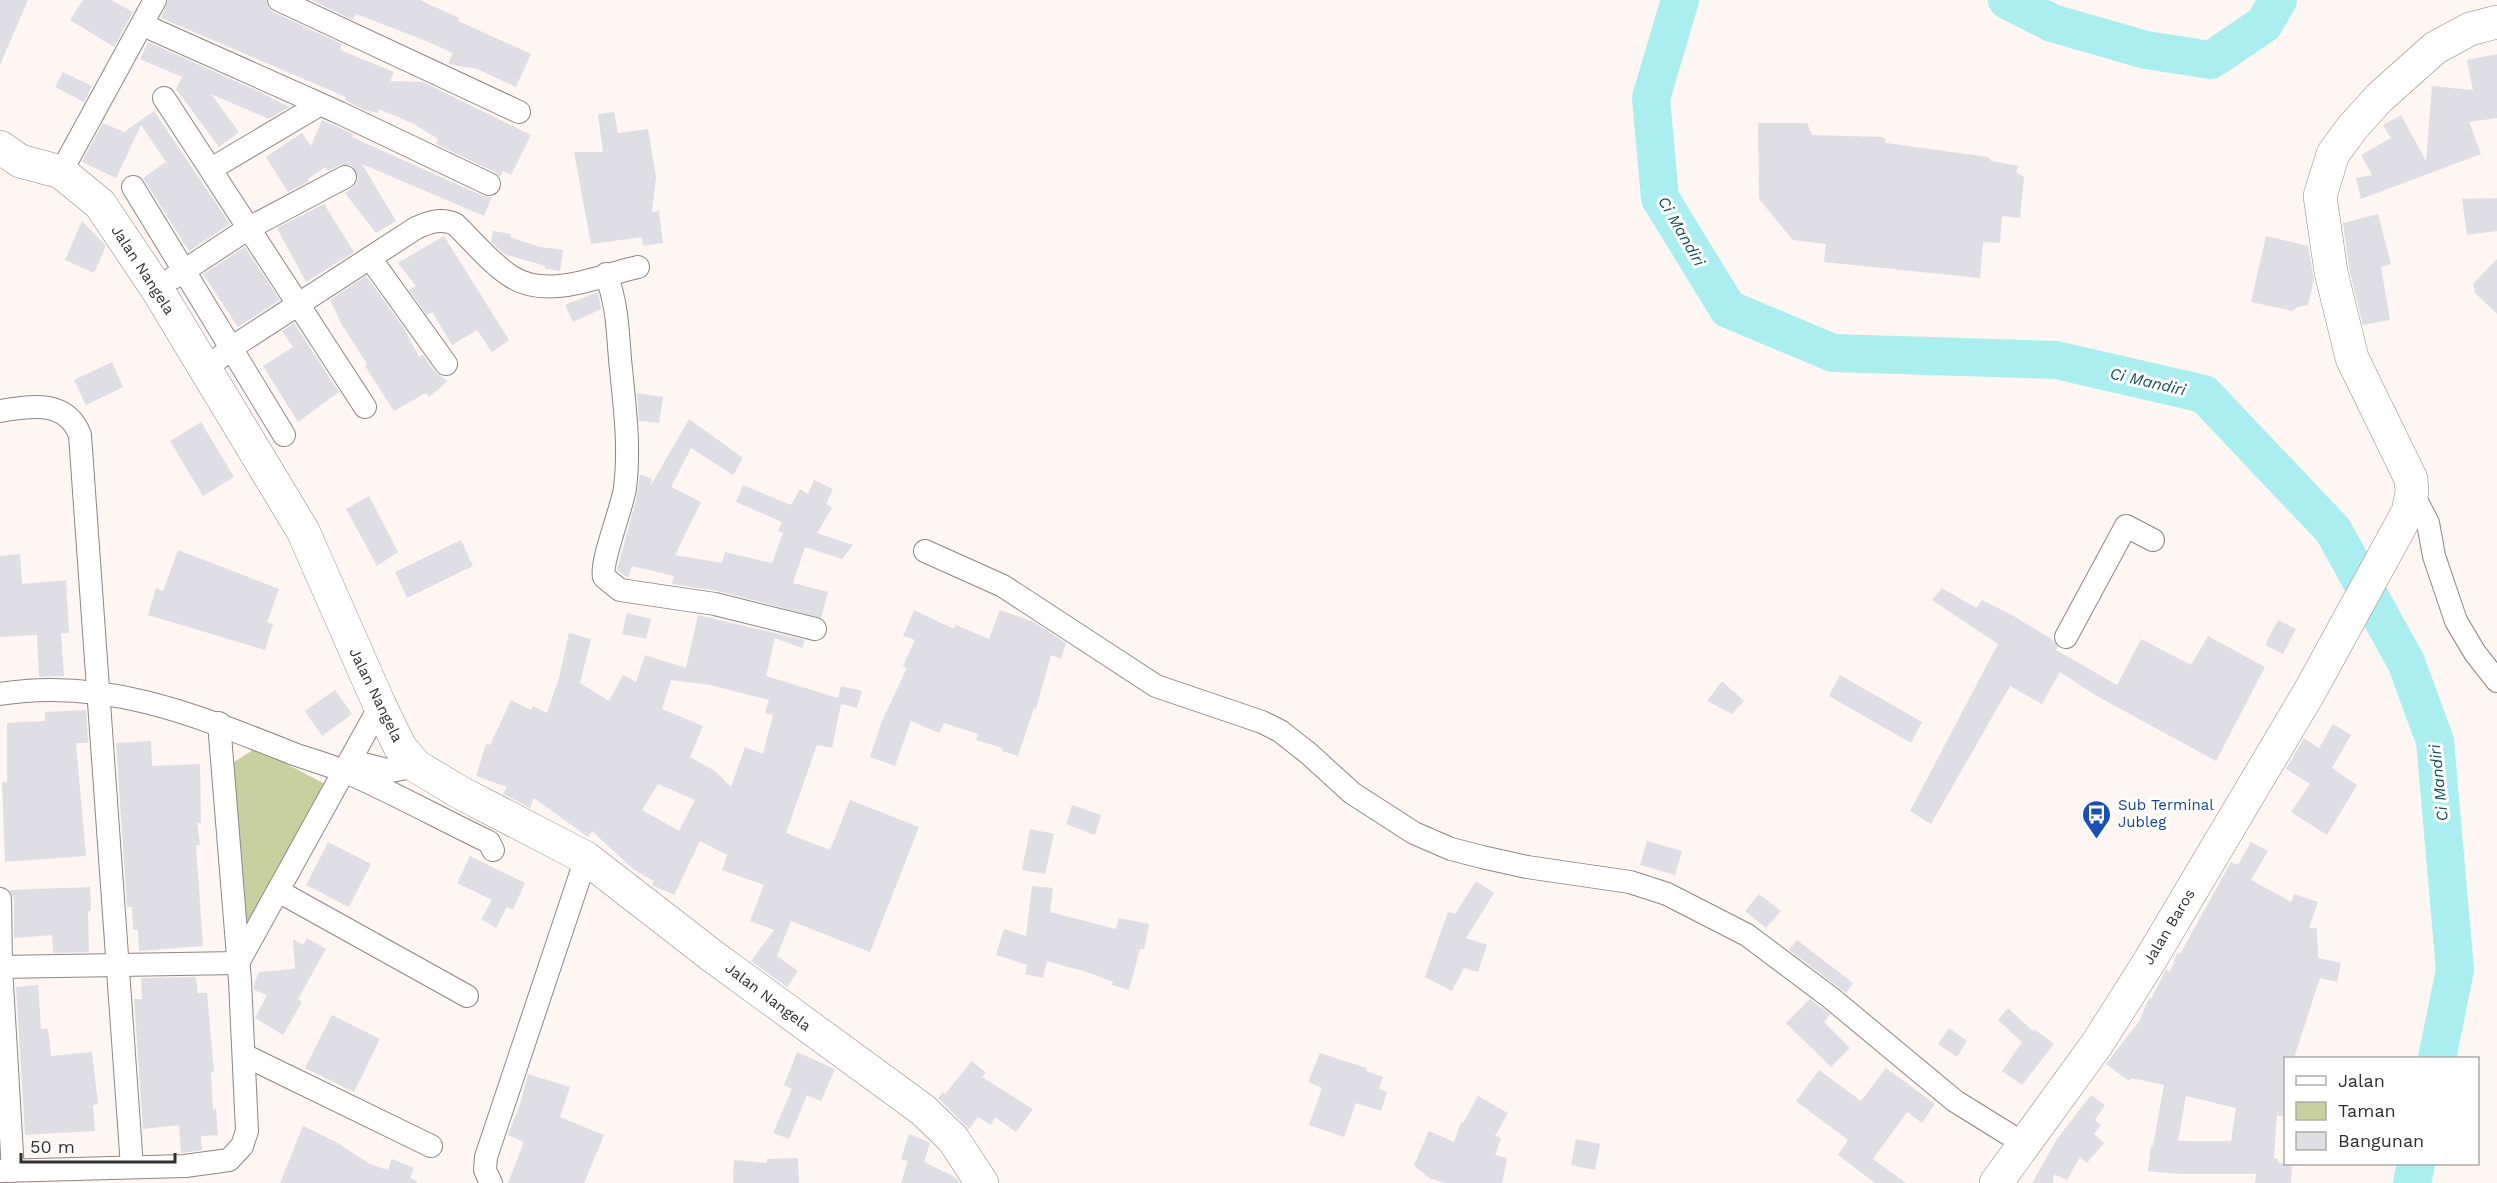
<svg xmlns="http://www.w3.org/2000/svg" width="2497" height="1183" font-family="'Work Sans',sans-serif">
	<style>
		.green { fill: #c8d09f }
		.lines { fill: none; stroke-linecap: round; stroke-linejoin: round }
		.river { stroke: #aaeef0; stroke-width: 38 }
		.building { fill: #dfdee4; fill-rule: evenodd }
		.street-casing { stroke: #8d8684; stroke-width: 24 }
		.primary-casing { stroke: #8d8684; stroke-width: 34 }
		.street { stroke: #fff; stroke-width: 22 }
		.primary { stroke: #fff; stroke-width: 33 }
		.labels { text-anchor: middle; stroke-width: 6; stroke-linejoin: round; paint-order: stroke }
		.street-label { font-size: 15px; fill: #322f2e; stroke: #fff }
		.transit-label { font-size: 15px; fill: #164399; stroke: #fff; text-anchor: start }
		.water-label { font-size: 16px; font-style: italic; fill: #144f52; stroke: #fff }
	</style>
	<rect width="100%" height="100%" fill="#fdf6f3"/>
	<polygon class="green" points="256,748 325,784 249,934 241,929 231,764"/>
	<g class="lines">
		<g class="river">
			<polyline points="1680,0 1651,98 1660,198 1728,309 1833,353 2056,360 2204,394 2333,530 2406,662 2435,741 2455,970 2437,1058"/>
			<polyline points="2007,0 2052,23 2146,50 2211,60 2264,24 2278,0"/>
			<polyline points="2412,1183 2416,1164"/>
		</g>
	</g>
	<g class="building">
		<polygon points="0,0 28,0 0,65"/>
		<polygon points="83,0 111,0 133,12 114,47 70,20"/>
		<polygon points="168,0 266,0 268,7 273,12 342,44 340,50 394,72 390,81 423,82 531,135 511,175 503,171 500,177 495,172 436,144 438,139 414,124 379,109 377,113 364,110 345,100 346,97 161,18"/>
		<polygon points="311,0 420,0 459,18 458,21 531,54 516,87 477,69 448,64 453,53 421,39 356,14 353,20"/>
		<polygon points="148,42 262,93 289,107 269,119 211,94 239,132 219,147 176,89 182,77 140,59"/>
		<polygon points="2497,54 2497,118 2469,122 2481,154 2361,199 2356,178 2372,175 2361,155 2391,138 2383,125 2401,115 2426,161 2432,86 2473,90 2467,60"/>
		<polygon points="63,72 92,86 84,102 55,87"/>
		<polygon points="154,111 230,224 189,251 143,178 166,162 141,125 116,178 82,162 103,123 124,132"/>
		<polygon points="614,112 618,133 648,129 656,177 652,212 659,211 663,243 643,246 642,237 591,244 574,152 603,152 598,114"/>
		<polygon points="322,120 353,134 352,137 483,196 492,197 484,216 362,164 396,221 376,233 345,193 356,185 358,178 352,165 339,165 328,171 325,167 308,179 309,181 288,192 266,157 302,133 311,146"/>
		<polygon points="1758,123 1807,123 1812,135 1884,137 1886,143 1988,157 1991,161 2019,166 2016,172 2024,177 2020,218 2002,216 2000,243 1983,242 1980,278 1824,262 1826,244 1793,240 1759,199"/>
		<polygon points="2497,198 2497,231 2467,235 2462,199"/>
		<polygon points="324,204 354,252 306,282 277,228"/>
		<polygon points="2378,214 2391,264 2381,267 2390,320 2363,325 2349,268 2343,223"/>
		<polygon points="82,221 106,246 94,273 65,260"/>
		<polygon points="493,231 511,234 510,237 540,247 563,250 560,271 545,269 545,266 504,254 491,242"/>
		<polygon points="444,236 509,340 492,352 477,330 452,345 432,312 427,315 409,290 416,286 398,263"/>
		<polygon points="2266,236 2308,246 2314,280 2308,305 2298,307 2292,311 2251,302"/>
		<polygon points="245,247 280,300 238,327 203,274"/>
		<polygon points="2497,259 2497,314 2475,293 2473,284"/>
		<polygon points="366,276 404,328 419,357 423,355 435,372 448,381 429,397 426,393 394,411 365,366 367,364 342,325 330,300"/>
		<polygon points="598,292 601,309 573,322 565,305"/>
		<polygon points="294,323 339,392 298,422 263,366 293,347 282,331"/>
		<polygon points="112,362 123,387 86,405 74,380"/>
		<polygon points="637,393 663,397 659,423 639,421"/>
		<polygon points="689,419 743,458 733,475 691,448 671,487 701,502 675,555 722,563 725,552 772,563 783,533 778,531 782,522 736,502 743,485 791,505 800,489 808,494 814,480 833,489 826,504 832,508 817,533 853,545 842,559 805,547 793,583 828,592 821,618 718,591 672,584 674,576 632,566 628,578 617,570 636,500 640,474 652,479 650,487"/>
		<polygon points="201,422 234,477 203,496 170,441"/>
		<polygon points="369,496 398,552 377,566 346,509"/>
		<polygon points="461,540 473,566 407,598 395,572"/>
		<polygon points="178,550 279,589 267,622 273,624 265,650 148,615 156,588 163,591"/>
		<polygon points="20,554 22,584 66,580 69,633 61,633 64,676 39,677 37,635 0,637 0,556"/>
		<polygon points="1942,588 1976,608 1982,600 2012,615 2053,640 2058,647 2056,650 2117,685 2141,639 2191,665 2208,636 2265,667 2216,761 2095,695 2060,672 2042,704 2010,686 1931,824 1910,811 1998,644 1932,600"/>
		<polygon points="914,610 954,629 956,625 989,639 1000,610 1034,622 1066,643 1061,659 1051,655 1036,709 1034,708 1018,756 1002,751 1003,748 976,740 978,734 944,723 939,733 911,721 895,766 870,757 882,721 907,668 903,666 915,640 903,636"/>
		<polygon points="627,613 651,619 646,639 622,634"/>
		<path d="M698,615L805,640L802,648L775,638L766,676L838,698L841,686L862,691L857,708L841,704L832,748L817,745L786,833L830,850L850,800L919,827L870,952L791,921L777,956L798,971L787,987L751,961L774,930L750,921L764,885L722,870L727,855L700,841L674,895L652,885L654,881L633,869L592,831L588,837L534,798L530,808L503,794L507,787L476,776L486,744L490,745L511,700L531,710L533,706L547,713L559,678L569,633L591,639L580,683L609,701L623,675L636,682L645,655L686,668ZM671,680L710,685L769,700L765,713L773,715L763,754L745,747L731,787L715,771L690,757L703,726L662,709ZM658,784L695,800L679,831L642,810Z"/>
		<polygon points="2278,620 2296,629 2283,654 2265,645"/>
		<polygon points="1840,675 1922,722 1911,743 1829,696"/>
		<polygon points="1722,681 1744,701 1732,714 1707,701"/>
		<polygon points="335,690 352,714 322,736 305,711"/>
		<polygon points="86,710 88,743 76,743 86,856 5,862 2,782 7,782 7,723 45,721 45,712"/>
		<polygon points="2333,724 2351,735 2332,768 2357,785 2327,835 2291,812 2310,784 2286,769 2304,738 2319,748"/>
		<polygon points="151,741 152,766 200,764 201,823 197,823 200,845 196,845 203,946 139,951 138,930 133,930 132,907 127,907 116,743"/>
		<polygon points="1072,805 1101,815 1095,835 1066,824"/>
		<polygon points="1030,829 1054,834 1045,874 1022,870"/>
		<polygon points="1647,841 1682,851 1675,875 1640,865"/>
		<polygon points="328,842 371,864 349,907 306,885"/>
		<path d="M2251,842L2268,851L2251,880L2291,902L2294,894L2318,902L2309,928H2317L2318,958L2341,963L2337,982L2320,978L2294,1058L2286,1055V1118L2277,1115L2274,1158L2278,1159V1163L2292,1164L2291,1183H2255L2256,1174H2177L2148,1171L2151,1146H2153L2164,1085L2131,1078L2129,1081L2106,1064L2140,1020L2149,998L2151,999L2166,970L2170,972L2177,953L2180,954L2231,862L2238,865ZM2186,1096L2236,1108L2231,1141H2178Z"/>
		<polygon points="470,856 525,883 513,910 507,907 496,928 481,919 492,900 457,883"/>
		<polygon points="1476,881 1494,893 1466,938 1487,945 1478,972 1464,968 1452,991 1425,977 1448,912 1455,914"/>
		<polygon points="1032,886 1053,888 1050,912 1116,929 1119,918 1149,924 1144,949 1140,949 1129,990 1112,985 1113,982 1090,973 1047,961 1043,978 1025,974 1027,965 996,955 1004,929 1026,936"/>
		<polygon points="90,887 91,911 88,911 89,952 53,953 52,935 14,938 14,899 9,890"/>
		<polygon points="1759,894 1781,911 1766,928 1745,911"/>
		<polygon points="307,938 326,949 298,999 302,1002 283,1035 255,1018 267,995 254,990 254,984 259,972 295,969 293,939 303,945"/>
		<polygon points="1797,940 1853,983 1846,993 1789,950"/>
		<polygon points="196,977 198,993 207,993 214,1072 211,1072 213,1109 216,1109 218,1135 201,1136 202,1150 181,1153 179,1125 143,1129 134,999 142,999 141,978"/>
		<polygon points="38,985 41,1029 48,1029 51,1056 92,1052 98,1104 93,1105 95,1131 25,1135 16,987"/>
		<polygon points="1810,999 1830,1014 1824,1022 1850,1048 1831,1067 1786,1023"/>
		<polygon points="2008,1008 2033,1031 2034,1029 2054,1044 2022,1085 2002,1071 2022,1042 1998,1020"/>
		<polygon points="332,1015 380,1039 354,1092 305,1068"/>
		<polygon points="1949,1028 1967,1041 1957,1057 1938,1044"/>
		<polygon points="797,1052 835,1069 821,1101 807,1095 789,1139 773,1133 792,1089 784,1085"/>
		<polygon points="1320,1053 1367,1068 1366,1071 1383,1077 1379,1089 1387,1092 1381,1111 1356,1103 1344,1137 1309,1125 1322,1088 1308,1082"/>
		<polygon points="972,1061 986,1073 982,1077 1033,1109 1016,1132 995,1117 991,1125 978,1117 969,1129 938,1098 943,1092 945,1094"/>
		<polygon points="1886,1068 1935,1104 1922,1123 1907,1112 1873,1159 1906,1183 1875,1183 1863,1174 1838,1155 1848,1140 1796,1101 1819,1070 1861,1101"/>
		<polygon points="528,1074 570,1087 560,1117 604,1135 584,1183 508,1183 524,1142 508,1135 521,1101"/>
		<polygon points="2091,1095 2105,1105 2095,1120 2101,1125 2094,1134 2104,1143 2087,1163 2080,1157 2067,1180 2054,1174 2053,1183 2032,1183 2057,1139"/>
		<polygon points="1478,1096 1508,1113 1495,1136 1501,1138 1495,1155 1507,1158 1502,1183 1445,1183 1429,1178 1414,1165 1429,1131 1454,1142 1461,1122 1463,1123"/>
		<polygon points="303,1126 336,1142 370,1164 388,1170 392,1159 414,1168 410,1178 417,1181 417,1183 280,1183"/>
		<polygon points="909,1134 930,1143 924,1162 955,1177 960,1183 901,1183 908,1161 901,1159"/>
		<polygon points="1576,1139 1600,1144 1595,1170 1571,1165"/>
		<polygon points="798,1158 799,1183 733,1183 734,1160 767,1163 767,1159"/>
	</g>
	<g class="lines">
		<defs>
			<g id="street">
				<polyline points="279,0 519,112"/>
				<polyline points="143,25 340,113 489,184"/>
				<polyline points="164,98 365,407"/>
				<polyline points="211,169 319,105"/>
				<polyline points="61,172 155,0"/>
				<polyline points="133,187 284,435"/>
				<polyline points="370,258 446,364"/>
				<path d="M606,274C619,310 617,332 621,369C625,409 630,448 625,488C622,509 600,562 604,577L620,590L715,604L815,629"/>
				<polyline points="173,278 249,228 345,177"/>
				<path d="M205,370L231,348L416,228C429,222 441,218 455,224C473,241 491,264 512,277C549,300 601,275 638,267"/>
				<path d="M0,411C31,406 66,399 80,435L132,1167"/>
				<polyline points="2412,492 2428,523 2434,556 2456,621 2475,653 2497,681"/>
				<polyline points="925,551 1003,586 1156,686 1262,722 1280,731 1308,753 1352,793 1414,833 1451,849 1482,857 1527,867 1630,882 1667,894 1747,935 1831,998 1955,1101 2026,1145"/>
				<polyline points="2066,637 2126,526 2153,540"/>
				<path d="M0,694C106,677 198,716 294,754C311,760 329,765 346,772C394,793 441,819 489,842L493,850"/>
				<polyline points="351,761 391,771 416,766"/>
				<polyline points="278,891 467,996"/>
				<polyline points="0,899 1,967 13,1171"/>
				<polyline points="0,967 238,963 380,706"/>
				<polyline points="244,1055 431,1146"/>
				<polyline points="0,1171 185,1166 229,1160 242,1146 247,1131 240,981 219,723"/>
				<polyline points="491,1183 485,1170 486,1157 586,858"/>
			</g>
			<g id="primary">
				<polyline points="0,147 20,161 61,172 100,204 157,289 303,531 380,706 400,747 416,766 461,793 586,858 711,955 923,1110 953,1139 982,1183"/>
				<polyline points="1996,1183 2097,1044 2149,962 2310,691 2408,512 2412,492 2411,479 2352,358 2331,272 2320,196 2333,154 2352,128 2379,98 2435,48 2470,29 2497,22"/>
			</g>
		</defs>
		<use href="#street" class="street-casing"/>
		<use href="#primary" class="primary-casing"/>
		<use href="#street" class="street"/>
		<use href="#primary" class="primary"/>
	</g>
	<defs>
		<symbol id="bus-pin" viewBox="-11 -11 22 30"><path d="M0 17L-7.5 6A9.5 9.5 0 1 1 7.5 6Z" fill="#1a4fb4" stroke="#fff"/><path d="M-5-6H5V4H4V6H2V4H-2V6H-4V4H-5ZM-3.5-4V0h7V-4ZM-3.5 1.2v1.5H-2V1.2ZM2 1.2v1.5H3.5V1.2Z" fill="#fff"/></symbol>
	</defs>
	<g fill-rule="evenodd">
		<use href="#bus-pin" x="2080" y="798" width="33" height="45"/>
	</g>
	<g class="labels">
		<g class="street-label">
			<text transform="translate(143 270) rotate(57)" y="5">Jalan Nangela</text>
			<text transform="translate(376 695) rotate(64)" y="5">Jalan Nangela</text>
			<text transform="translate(2169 927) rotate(-59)" y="5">Jalan Baros</text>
			<text transform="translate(768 997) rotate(37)" y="5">Jalan Nangela</text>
		</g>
		<g class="transit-label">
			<text x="2118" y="810">Sub Terminal<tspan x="2118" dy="17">Jubleg</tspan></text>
		</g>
		<g class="water-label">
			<text transform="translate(1682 231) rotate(60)" y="6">Ci Mandiri</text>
			<text transform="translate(2148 381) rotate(13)" y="6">Ci Mandiri</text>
			<text transform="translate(2438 783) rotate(-96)" y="6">Ci Mandiri</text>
		</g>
	</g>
	<rect x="2284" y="1057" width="195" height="108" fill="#ffffff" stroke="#adacab" stroke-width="1.5"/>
	<rect x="2296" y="1076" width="30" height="9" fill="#ffffff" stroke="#adacab" stroke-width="1.5"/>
	<text x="2338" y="1087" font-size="18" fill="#322f2e">Jalan</text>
	<rect x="2296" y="1102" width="30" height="18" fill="#c8d09f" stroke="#adacab" stroke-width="1.5"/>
	<text x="2338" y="1117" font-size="18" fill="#322f2e">Taman</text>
	<rect x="2296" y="1132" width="30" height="18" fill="#dfdee4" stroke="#adacab" stroke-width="1.5"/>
	<text x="2338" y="1147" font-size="18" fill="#322f2e">Bangunan</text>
	<path d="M21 1153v9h154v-9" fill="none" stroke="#322f2e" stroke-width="3"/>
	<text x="30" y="1153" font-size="18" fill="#322f2e" stroke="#ffffff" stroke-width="4.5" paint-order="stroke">50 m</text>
</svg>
